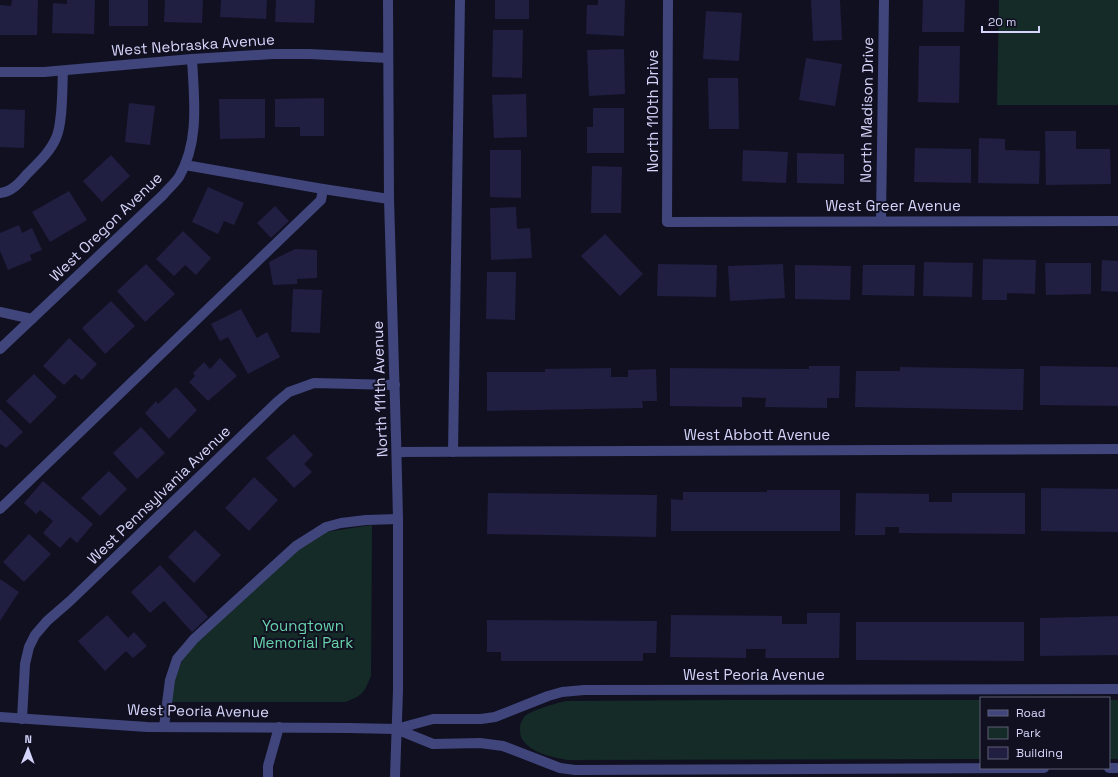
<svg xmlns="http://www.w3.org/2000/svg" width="1118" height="777" font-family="'Space Grotesk',sans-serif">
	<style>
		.green { fill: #142b27 }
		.building { fill: #201e41 }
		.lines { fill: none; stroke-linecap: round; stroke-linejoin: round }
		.minor { stroke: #40457c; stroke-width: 10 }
		.labels { text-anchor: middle; stroke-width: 4; stroke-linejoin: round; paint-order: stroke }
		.street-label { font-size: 15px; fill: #d5d5fb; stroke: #111021 }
		.park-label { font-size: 15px; fill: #68d3ab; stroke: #111021 }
	</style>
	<rect width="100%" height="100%" fill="#111021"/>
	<g class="green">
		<polygon points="999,0 1118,0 1118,105 997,105"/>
		<path d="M372,525L371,676C364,693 362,696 345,702H171L173,681L186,653L298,548L326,532Z"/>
		<path d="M731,700H981V759L567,760C553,757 536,754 526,744C522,740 520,736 520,731C519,726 522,720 525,716C532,710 557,703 566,701Z"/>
		<rect x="1109" y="700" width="9" height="59"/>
	</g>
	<g class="building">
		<polygon points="12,0 38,0 37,35 0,35 0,5 11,6"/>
		<polygon points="67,0 95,0 94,34 52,33 53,3 67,4"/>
		<rect x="109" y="0" width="39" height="26"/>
		<polygon points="165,0 203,0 202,23 164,22"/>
		<polygon points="221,0 267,0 266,19 220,17"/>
		<polygon points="276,0 315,0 314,23 275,22"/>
		<rect x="495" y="0" width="34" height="19"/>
		<polygon points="598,0 625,0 624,36 586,34 587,5 598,5"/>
		<polygon points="811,0 840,0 842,40 813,41"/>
		<polygon points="923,0 965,0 964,32 922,32"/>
		<polygon points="706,11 742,13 739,61 703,59"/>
		<polygon points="493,30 523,30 522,78 492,77"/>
		<polygon points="919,46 960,46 959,103 918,102"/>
		<polygon points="624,49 625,94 589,96 587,50"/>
		<polygon points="806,58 842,64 835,106 799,100"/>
		<polygon points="708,78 738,78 739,129 709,129"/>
		<polygon points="526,94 527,137 494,138 492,95"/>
		<polygon points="324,98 324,136 300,136 300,127 275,127 275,99"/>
		<polygon points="219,99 265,99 265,138 220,139"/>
		<polygon points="129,103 155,106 150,145 125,142"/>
		<polygon points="593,108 624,108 624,153 587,153 587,127 593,127"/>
		<polygon points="0,109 25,110 24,148 0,147"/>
		<polygon points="1045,131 1076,131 1076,149 1110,149 1111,184 1046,185"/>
		<polygon points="979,138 1005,139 1005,150 1040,151 1039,184 978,183"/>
		<polygon points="915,148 971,149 971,183 914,182"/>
		<polygon points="490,150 521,150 521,198 490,197"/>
		<polygon points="743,150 788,152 786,183 742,181"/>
		<polygon points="797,153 844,154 844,184 797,183"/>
		<polygon points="111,155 130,176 102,202 83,181"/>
		<polygon points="592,166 622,167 621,213 591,213"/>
		<polygon points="208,187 244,203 234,225 224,221 218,234 192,222"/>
		<polygon points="69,191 87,220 50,242 32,212"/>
		<polygon points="275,206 289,221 271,238 257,223"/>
		<polygon points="516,207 517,229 530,228 532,258 491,260 490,208"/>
		<polygon points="19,225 22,233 32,228 42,250 30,255 32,260 8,270 0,251 0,233"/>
		<polygon points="183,231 211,258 196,275 185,265 174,276 156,259"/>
		<polygon points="605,234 643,274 620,296 581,256"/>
		<polygon points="295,249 317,250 317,278 297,279 297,284 273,285 269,262"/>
		<polygon points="983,259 1036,260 1035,294 1007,293 1007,300 982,300"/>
		<polygon points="1102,260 1118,261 1118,292 1101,291"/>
		<polygon points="924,262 973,263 972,297 923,296"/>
		<polygon points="1045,263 1091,263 1091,294 1046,295"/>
		<polygon points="146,264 175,294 145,322 117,291"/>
		<polygon points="658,264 717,265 716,297 657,296"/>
		<polygon points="783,264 785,298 730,301 728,266"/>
		<polygon points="795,265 851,266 850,300 795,299"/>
		<polygon points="863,265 915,265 914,296 862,295"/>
		<polygon points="487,272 516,272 515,320 486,319"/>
		<polygon points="293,289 322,290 320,333 291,332"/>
		<polygon points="111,301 135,326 105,354 82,328"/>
		<polygon points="241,309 257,338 267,332 280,357 248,374 228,337 220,341 211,324"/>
		<polygon points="69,338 97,364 82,380 75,374 64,385 43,366"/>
		<polygon points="220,358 237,376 208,401 189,382 195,376 193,373 204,362 210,369"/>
		<polygon points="809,366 840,366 839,398 827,398 827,408 765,407 766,398 742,397 742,407 670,406 670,368 809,369"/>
		<polygon points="1040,366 1118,367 1118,406 1040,405"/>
		<polygon points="900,367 1024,369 1023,410 855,407 856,371 900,371"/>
		<polygon points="611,368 611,377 628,377 628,370 656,369 657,401 642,401 643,408 487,411 487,372 545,372 545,369"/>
		<polygon points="34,374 57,397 30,424 6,401"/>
		<polygon points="176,387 197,410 169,439 145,413 156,401 158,404"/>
		<polygon points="0,409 23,432 6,448 1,444 0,445"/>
		<polygon points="141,427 165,453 137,479 113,453"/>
		<polygon points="294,434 313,455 304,464 312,472 294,488 266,458"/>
		<polygon points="109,471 127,489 100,516 81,498"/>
		<polygon points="254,477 278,500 249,531 225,508"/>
		<polygon points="43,481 93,524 77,543 70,537 60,548 43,533 53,521 40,510 36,514 24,503"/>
		<polygon points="1041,488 1118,489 1118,532 1041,531"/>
		<polygon points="767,490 840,490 840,531 671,531 671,499 683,500 683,492 767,492"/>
		<polygon points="488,493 657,495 656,537 487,534"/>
		<polygon points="856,493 929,494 929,502 952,502 952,493 1025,493 1025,534 899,533 899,527 885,527 885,535 855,535"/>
		<polygon points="195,530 221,555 194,583 168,557"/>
		<polygon points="29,534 51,554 24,582 3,562"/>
		<polygon points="160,565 208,617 192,632 164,601 150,613 131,592"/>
		<polygon points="0,579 19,592 0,621"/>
		<polygon points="807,613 840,613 839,658 765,658 766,649 746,649 746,658 670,657 671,615 782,616 782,624 807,624"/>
		<polygon points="107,615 128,638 134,632 147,646 133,658 126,651 105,671 78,641"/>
		<polygon points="1118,616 1118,655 1040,656 1040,618"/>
		<polygon points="487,620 657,621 656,653 643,653 643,661 501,661 501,652 487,652"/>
		<polygon points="856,622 1024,622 1024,661 856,660"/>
	</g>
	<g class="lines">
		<g class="minor">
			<polyline points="388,0 389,199 396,436 398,519 398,690 395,777"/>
			<polyline points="668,0 667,222 1118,221"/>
			<polyline points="0,72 44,72 192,59 273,54 310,54 388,58"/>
			<polyline points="185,165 323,189 389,199"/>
			<path d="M0,193C12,192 20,182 27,174C38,163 50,152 56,138C63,123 62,88 63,71"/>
			<polyline points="881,221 884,0"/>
			<polyline points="0,312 32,319"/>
			<path d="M0,349L163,195C168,189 175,183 179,177C200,141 194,98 192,59"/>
			<polyline points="397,452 1118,449"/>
			<polyline points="453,452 460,0"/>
			<polyline points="0,509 321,200 323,189"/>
			<polyline points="0,717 147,727 349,728 396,729 433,719 481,719 495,717 548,696 562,692 584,690 1118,689"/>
			<polyline points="22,719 25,664 29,647 35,635 47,621 70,601 277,402 289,392 314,383 395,385"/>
			<polyline points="164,727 170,680 177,659 194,639 296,546 326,527 341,523 366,520 398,519"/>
			<polyline points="396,729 433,744 480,743 503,746 560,768 575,770 1044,768"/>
			<polyline points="1109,768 1118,768"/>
			<polyline points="268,777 268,766 279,727"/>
		</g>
	</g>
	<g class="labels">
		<g class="street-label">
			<text transform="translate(193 45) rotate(-4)" y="5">West Nebraska Avenue</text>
			<text transform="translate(867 110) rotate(-89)" y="5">North Madison Drive</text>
			<text transform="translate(653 111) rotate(-90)" y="5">North 110th Drive</text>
			<text x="893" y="211">West Greer Avenue</text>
			<text transform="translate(106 227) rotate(-44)" y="5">West Oregon Avenue</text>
			<text transform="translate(380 389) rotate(-92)" y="5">North 111th Avenue</text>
			<text x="757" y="440">West Abbott Avenue</text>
			<text transform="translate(159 495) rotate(-44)" y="5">West Pennsylvania Avenue</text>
			<text x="754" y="680">West Peoria Avenue</text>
			<text transform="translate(198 711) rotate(1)" y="5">West Peoria Avenue</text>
		</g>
		<g class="park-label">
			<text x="303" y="631">Youngtown<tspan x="303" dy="17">Memorial Park</tspan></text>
		</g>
	</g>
	<rect x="980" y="697" width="130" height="72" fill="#111021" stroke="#5f5f78"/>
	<rect x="988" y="710" width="20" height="6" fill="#40457c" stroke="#5f5f78"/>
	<text x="1016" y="717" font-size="12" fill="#d5d5fb">Road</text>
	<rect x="988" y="727" width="20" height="12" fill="#142b27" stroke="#5f5f78"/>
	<text x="1016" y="737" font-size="12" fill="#d5d5fb">Park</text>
	<rect x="988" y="747" width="20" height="12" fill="#201e41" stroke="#5f5f78"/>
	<text x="1016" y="757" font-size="12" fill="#d5d5fb">Building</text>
	<g transform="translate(28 749) rotate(1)" stroke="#111021" stroke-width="3" paint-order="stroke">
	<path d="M0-3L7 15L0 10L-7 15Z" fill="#d5d5fb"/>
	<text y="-6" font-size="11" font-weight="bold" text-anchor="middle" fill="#d5d5fb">N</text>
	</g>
	<path d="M982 26v6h57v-6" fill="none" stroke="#d5d5fb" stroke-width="2"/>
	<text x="988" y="26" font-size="12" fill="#d5d5fb" stroke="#111021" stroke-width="3" paint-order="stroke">20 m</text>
</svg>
